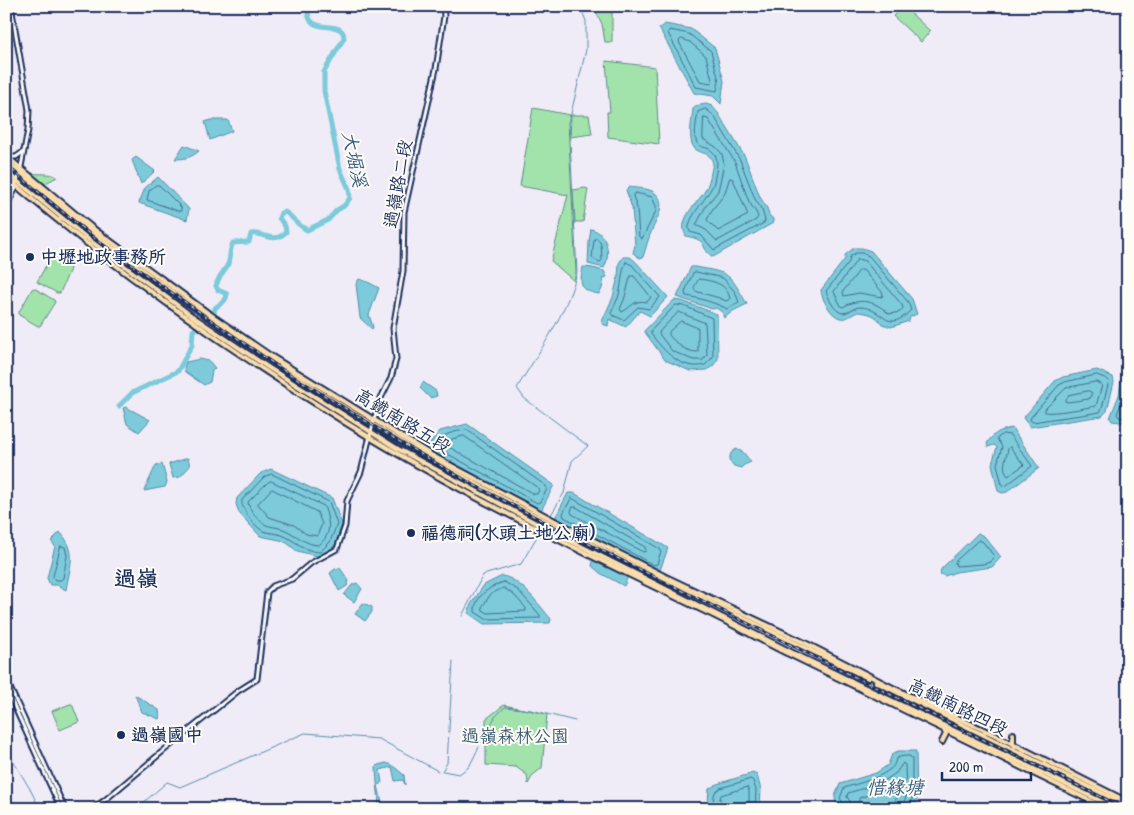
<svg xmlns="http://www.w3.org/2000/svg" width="1134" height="815" font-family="'Patrick Hand','LXGW WenKai TC',sans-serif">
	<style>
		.green { fill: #a2e3ac; stroke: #5e8985 }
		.water { fill: #7ccada; stroke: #558ca8 }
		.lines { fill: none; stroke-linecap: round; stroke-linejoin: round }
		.shore { stroke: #426d90; stroke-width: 1 }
		.stream { stroke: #558ca8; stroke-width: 1 }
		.canal { stroke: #7ccada; stroke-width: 3 }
		.river { stroke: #7ccada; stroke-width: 5 }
		.tertiary-casing { stroke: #1b2f5e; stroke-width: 7 }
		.secondary-casing { stroke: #1b2f5e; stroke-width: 7 }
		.primary-casing { stroke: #1b2f5e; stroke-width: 8 }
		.tertiary { stroke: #fdfcf7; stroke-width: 3 }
		.secondary { stroke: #fdfcf7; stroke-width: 3 }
		.primary { stroke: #fbddab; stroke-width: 4 }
		.rail-casing { stroke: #1b2f5e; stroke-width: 3 }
		.rail { stroke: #fdfcf7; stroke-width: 1; stroke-dasharray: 4; stroke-linecap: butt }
		.poi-dot { fill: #1b2f5e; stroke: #fdfcf7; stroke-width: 2 }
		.labels { text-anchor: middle; stroke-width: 4; stroke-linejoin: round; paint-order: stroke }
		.street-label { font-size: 18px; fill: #1b2f5e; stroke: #fdfcf7 }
		.poi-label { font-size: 18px; font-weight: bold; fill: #1b2f5e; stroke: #fdfcf7; text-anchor: start }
		.park-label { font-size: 18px; fill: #3d5c72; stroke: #fdfcf7 }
		.water-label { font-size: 19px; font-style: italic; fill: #385e83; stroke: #fdfcf7 }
		.district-label { font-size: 22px; font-weight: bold; fill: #1b2f5e; stroke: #fdfcf7 }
	</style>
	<rect width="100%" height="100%" fill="#f0ecf7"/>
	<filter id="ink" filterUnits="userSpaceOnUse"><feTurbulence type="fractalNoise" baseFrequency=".02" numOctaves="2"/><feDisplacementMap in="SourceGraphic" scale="10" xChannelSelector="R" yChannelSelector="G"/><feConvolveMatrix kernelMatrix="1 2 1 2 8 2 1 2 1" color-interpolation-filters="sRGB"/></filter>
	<g filter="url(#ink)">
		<g class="green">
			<polygon points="593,6 612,6 612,42 605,42 602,24"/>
			<polygon points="903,6 930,31 921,42 893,16"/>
			<polygon points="606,61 655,67 659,144 608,137 607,112 610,112"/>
			<polygon points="533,108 570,115 568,123 576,272 574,281 551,261 568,195 520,186"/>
			<polygon points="571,115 589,115 592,134 570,137"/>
			<path d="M31,173C40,175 50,172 57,177L44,184Z"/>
			<polygon points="585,188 588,189 583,222 575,222 573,190"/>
			<polygon points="52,257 69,267 70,269 60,293 57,293 37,282 50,258"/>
			<polygon points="34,288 54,300 55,302 40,326 38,326 19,315 19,312 32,289"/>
			<polygon points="70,704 72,704 79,722 60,730 52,711"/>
			<polygon points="504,705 547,714 542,768 533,775 528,784 527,775 516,767 486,765 486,719"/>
		</g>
		<g class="water">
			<polygon points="1128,14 1128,74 1126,69 1124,20"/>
			<polygon points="665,24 691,29 715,48 724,81 721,104 713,96 694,93 659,28"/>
			<path d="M706,104L712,106L718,113L745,157L760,197L767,208L769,215L773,219V223L713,257C698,247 711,241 686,236C676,218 700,202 707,187C710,180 711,171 713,163C709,151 703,155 695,149C687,141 692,120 693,109L695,106Z"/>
			<polygon points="210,120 228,120 232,131 210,140 205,122"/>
			<path d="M184,145L199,151C191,158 184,159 175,159Z"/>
			<polygon points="136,157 155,171 141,184 132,160"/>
			<polygon points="158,177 189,209 187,220 139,203 145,188"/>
			<path d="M629,187C636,188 646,188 652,191C669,200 657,219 652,230C648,239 646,248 643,257L640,258L633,253L635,245L632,208L626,190Z"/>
			<path d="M591,229C608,233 611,255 604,268L588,264L589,242Z"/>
			<path d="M854,248H862L871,251L912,299L917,314L910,317L909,321L891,327L882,324C876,315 869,313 858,312C852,314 847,320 840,318C831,316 821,298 821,290L845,259V255Z"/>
			<polygon points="623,257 630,257 635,261 668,297 650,316 640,311 626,327 609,319 608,326 602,324 603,319 613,297 618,277 619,263"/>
			<path d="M583,267L593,268L604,271L607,277L604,278L602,289L599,294C580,291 579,284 583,267Z"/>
			<path d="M691,267H695C731,273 729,273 747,304L733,311L724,318L722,312L716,308L712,309L677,297Z"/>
			<polygon points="359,279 368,282 379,288 369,315 373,327 372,329 360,318 356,284"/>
			<polygon points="674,300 682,301 717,314 718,359 713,366 707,370 690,371 665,360 644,331"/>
			<polygon points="200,359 209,361 215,368 212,371 210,382 204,385 185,372 184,368 186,362"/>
			<polygon points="1126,369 1128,370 1128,423 1112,421 1110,418 1119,395 1122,373"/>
			<polygon points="1097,370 1113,377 1114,382 1107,411 1102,416 1030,427 1023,418 1055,381 1063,377"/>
			<polygon points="423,382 436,391 437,396 430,398 420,388"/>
			<polygon points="126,407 150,420 139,432 127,424 123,408"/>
			<polygon points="467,424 554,485 541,511 426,448 440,431"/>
			<path d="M1012,428L1039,468L1007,492L1002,493L998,491L992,464L997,447L994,445L988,447L987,443C994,433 1000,430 1012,428Z"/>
			<polygon points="736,449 743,452 751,462 744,465 741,468 734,466 729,460 731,453"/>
			<polygon points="188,458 190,466 180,477 173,478 169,464"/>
			<polygon points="162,464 167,482 165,487 144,491 156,465"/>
			<polygon points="271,469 332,498 342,524 335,545 321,557 297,551 287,543 280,540 260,536 239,513 236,504 237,498 261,473"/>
			<polygon points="568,493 574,493 668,548 659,573 555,518"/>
			<path d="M60,532C78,552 70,565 66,590L57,585H50L47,578L55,546L51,541Z"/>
			<polygon points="978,533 985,537 1001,557 992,567 956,572 945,576 940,574 941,569"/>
			<polygon points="593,559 628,576 624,586 600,573 592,566"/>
			<polygon points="340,568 349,581 347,586 339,591 330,573 335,569"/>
			<path d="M502,576C520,578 540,606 551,619L550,623L484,624L468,613L471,604L484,585Z"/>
			<polygon points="357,583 362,589 354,602 344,595 352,585"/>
			<polygon points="363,603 372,607 372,612 365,621 355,614"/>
			<polygon points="135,695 159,710 160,716 159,719 142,712"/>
			<path d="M898,751H916L917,802L911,809H842C831,800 835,796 840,784L876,773L888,765L892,754Z"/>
			<path d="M386,763L392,765L404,775L405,785L403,780L395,781L392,767L380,770L382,783L378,785L382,803L381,809H379C379,794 376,781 376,767L378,765Z"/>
			<polygon points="753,773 757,775 761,790 760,809 712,809 708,802 709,789 717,784"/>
		</g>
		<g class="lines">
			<g class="shore">
				<polygon points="670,30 689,34 711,51 719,81 717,91 696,87 668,33"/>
				<polygon points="682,39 690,42 706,56 712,80 711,83 700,81 679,42 680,40"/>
				<path d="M706,109L714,116L740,160L755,199L762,210L765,220L764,223L714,250L701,235L690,232C683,221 711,195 714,182C716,170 722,154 707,148C703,147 700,147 697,143C693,135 697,120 698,112Z"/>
				<polygon points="704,118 708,119 735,162 749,202 756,212 758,217 756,220 717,241 706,230 696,225 706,206 718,191 724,164 722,154 716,147 703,139"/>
				<polygon points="730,178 733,179 748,215 718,231 707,220 712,210 724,195"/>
				<polygon points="156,185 159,185 181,207 181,211 178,211 147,200 149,191"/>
				<polygon points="636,193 652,197 656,206 656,211 642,239 639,237 637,208 633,196"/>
				<polygon points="597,238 601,244 602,260 600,262 592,258 594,240"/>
				<path d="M856,253H862L869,256L908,302L911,310C886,336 885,308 860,307C852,307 846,317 838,311C833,308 828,297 826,291L849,262L850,257Z"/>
				<path d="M858,259L865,261L902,305L903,308L900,312L889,314C876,301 860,297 843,307L841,306L834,292Z"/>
				<path d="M626,262L632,265L660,297L649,309L638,307L624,320L612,315L611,313C613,308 616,303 618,298C622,287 621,271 626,262Z"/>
				<polygon points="860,270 863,270 883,293 882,297 859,293 844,296 843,292"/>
				<path d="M696,272L723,278L735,292L739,302L727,309C719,304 696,297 686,296L685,292L693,273Z"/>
				<path d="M631,276H634L651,297L647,302C634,299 632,307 622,312L620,309L624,300Z"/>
				<path d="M699,279C713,281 727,283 730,299L726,301C717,296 706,295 695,291L694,288Z"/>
				<path d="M676,305L684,306L712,318L713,357L705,365C681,371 664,351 651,334V331Z"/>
				<polygon points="679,312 705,323 707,355 703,360 693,360 672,351 659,334 660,331"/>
				<path d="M681,321L698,328V352C686,352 676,344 669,335V332Z"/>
				<path d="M1097,375L1107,379L1109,381L1102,408L1100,412C1078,416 1055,418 1033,422L1030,420L1031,417L1059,385L1065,382Z"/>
				<polyline points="1128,375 1124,396 1117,414 1119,417 1128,418"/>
				<path d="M1096,382L1102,385L1096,406C1086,408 1052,414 1045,412V409L1066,388Z"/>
				<polygon points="1089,391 1092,393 1089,399 1068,402 1065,401 1069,395"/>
				<path d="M467,430L546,486L547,489L540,502L537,503L435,447C439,434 455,431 467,430Z"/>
				<polygon points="1003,434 1010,435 1032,466 1004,487 1002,485 997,464 1002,447 997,439"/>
				<polygon points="464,436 538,488 539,490 537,494 534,494 445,445 446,441"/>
				<path d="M1010,447L1024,465L1008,476C1001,468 1006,459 1008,449Z"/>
				<path d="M272,474L329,502L337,524L330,542L320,552C305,552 295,540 282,535C276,533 268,533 263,531C255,527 240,508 242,500L264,477Z"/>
				<path d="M271,481L324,506C329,521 333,533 319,545C305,545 296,534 283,529C278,527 269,527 264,524C259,520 248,509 248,502L267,483Z"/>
				<polygon points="272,489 317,512 322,524 317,536 306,534 294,525 269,517 258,504"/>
				<polygon points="572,498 660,549 661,551 657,564 654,565 564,517 563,514"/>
				<polygon points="573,507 576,507 645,547 646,551 643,552 572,514 571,512"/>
				<polygon points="979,540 983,542 994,556 990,562 983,564 956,566 955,562"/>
				<polygon points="61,546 65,547 67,556 63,578 61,580 55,580 53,577"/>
				<path d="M504,582L518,590L540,615V618L486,619L475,612C474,596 491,586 504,582Z"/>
				<polygon points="504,588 514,595 526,608 526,611 488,613 483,610 482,607 491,594"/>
				<polyline points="716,809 713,801 715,792 720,788 751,779 753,781 756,790 755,809"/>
				<polyline points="722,809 720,799 721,795 747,787 749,791 749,809"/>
				<path d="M845,809L844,805L840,798L844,788C859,783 875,780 889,770C901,762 888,756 910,756L912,759V800L908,809"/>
				<polyline points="851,809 851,803 847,797 848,793 881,783 896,773 903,763 905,765 906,797 901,809"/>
				<polyline points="859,809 859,798 883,790 896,783 898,785 898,795 895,801 894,809"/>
			</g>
			<g class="stream">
				<path d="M551,515L564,493L572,461L588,446L524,398L517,388C539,351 567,314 577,272L569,122L586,50V21L580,6"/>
				<polyline points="462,616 483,575 521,564 539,533"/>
				<polyline points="485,736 495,717 505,707 531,710 575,721"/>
				<polyline points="482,742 483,740"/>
				<polyline points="6,749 30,789 40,809"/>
				<polyline points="442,771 447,763 453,661"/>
				<polyline points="443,771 459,774 469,767 479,747"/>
				<polyline points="136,809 167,782 180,787 305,733 379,739 438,771"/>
			</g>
			<polyline class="canal" points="1128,554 1128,561"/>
			<path class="river" d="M119,406L132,393L178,371L192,345L193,331L214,313L215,308C220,303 226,303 227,294L218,290L216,286C219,274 224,273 228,264C231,257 229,250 233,243L249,242L251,234C264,232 273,245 286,232L285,226L279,218L281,213L285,212C293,217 298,226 307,230L328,220L337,210L344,206L350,198L349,189L340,169L324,91V72L344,38C344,16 305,40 308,6"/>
			<defs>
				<polyline id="tertiary" points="92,809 105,800 162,752 238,691 257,679 267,592 273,586 292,579 311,563 337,549 345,526 347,501 361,472 374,420 380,400 391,378 396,359 393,328 403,271 404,212 436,69 444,16 443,6"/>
				<g id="secondary">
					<polyline points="9,157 16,157 23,152"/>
					<polyline points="6,199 17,181 20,172 28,130 29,110 11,6"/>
					<polyline points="6,207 17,186"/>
					<polyline points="6,679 65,809"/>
					<polyline points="6,688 61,809"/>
				</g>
				<g id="primary">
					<polyline points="6,156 91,227 208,313 272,357 431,455 555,521 666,577 805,643 895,689 999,737 1128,802"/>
					<path d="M6,161C35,184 63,209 92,232C191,308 295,379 402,442C552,530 712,602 868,678"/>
					<polyline points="6,172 88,239 192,316 269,368 398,449 545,528 793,653 1117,809"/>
					<path d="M6,177C113,269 229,350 348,424C464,496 589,555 711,614C738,627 764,642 791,655C896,707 1002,757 1107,809"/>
					<polyline points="876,682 1128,806"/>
					<polyline points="1013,734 1013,742 1015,746"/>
					<polyline points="942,742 946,734 944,730"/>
				</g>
			</defs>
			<use href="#tertiary" class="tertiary-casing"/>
			<use href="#secondary" class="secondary-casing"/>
			<use href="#primary" class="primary-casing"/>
			<use href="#tertiary" class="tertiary"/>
			<use href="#secondary" class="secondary"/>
			<use href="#primary" class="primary"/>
			<defs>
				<polyline id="rail" points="6,165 99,242 280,368 400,442 474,485 547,523 871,685 1126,809"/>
			</defs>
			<use href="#rail" class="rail-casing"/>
			<use href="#rail" class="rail"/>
		</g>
	</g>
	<g class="poi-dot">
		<circle cx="30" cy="257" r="5"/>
		<circle cx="411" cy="533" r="5"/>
		<circle cx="121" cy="735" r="5"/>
	</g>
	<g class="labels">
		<g class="street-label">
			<text transform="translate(398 184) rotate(-80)" y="6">過嶺路二段</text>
			<text transform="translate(403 421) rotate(31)" y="6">高鐵南路五段</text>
			<text transform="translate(958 707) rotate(26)" y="6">高鐵南路四段</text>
		</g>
		<g class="poi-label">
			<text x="40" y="263">中壢地政事務所</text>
			<text x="421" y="539">福德祠(水頭土地公廟)</text>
			<text x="131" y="741">過嶺國中</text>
		</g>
		<g class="park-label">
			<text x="515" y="742">過嶺森林公園</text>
		</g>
		<g class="water-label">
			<text transform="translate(355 159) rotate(78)" y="7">大堀溪</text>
			<text x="895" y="794">惜緣塘</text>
		</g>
		<g class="district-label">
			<text x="136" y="586">過嶺</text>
		</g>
	</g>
	<rect width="1134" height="815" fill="none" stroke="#fdfcf7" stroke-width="25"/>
	<rect x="12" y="12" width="1109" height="790" fill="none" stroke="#1b2f5e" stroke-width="2" filter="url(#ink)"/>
	<path d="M942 772v8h89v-8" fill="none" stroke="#1b2f5e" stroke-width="2.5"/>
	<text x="949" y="772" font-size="15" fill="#1b2f5e" stroke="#fdfcf7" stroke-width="4" paint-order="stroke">200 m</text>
</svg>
